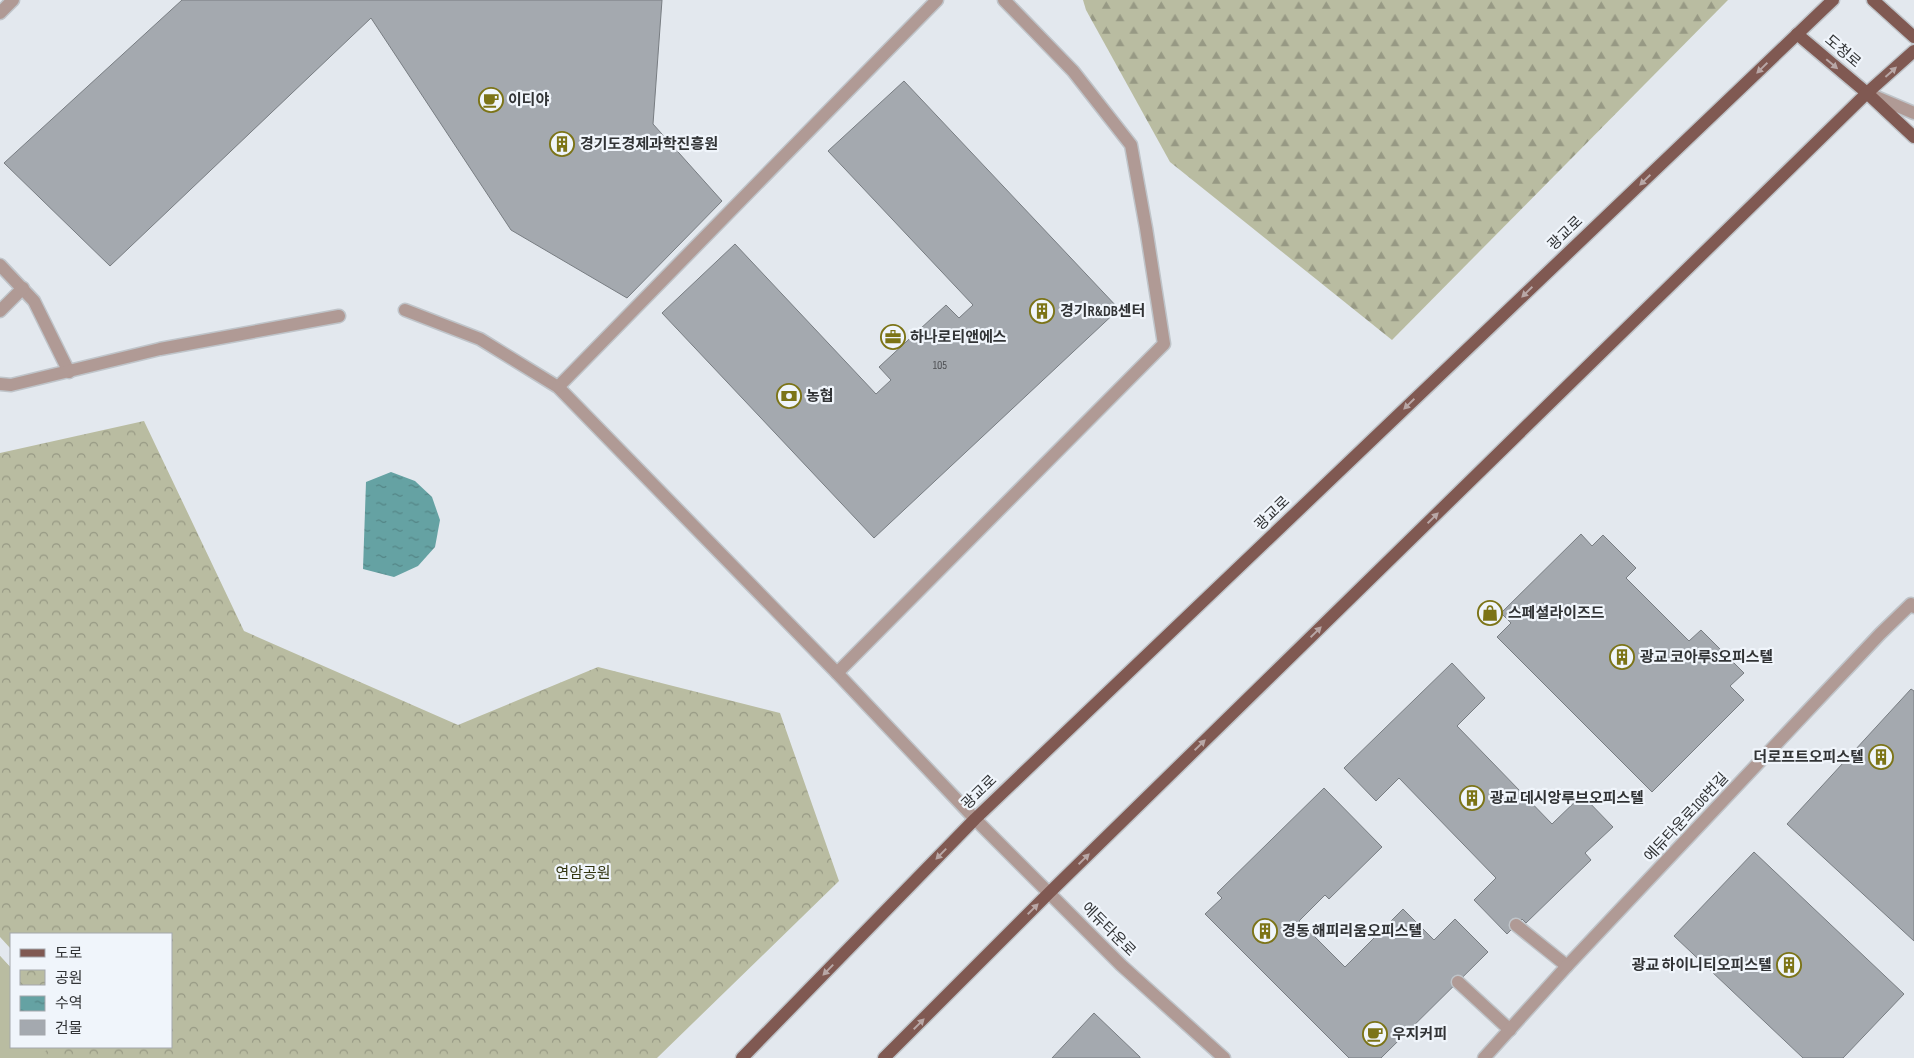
<svg xmlns="http://www.w3.org/2000/svg" width="1914" height="1058" font-family="'Sofia Sans Condensed','Noto Sans KR',sans-serif">
	<style>
		.forest { fill: url(#forest-firs) }
		.park { fill: url(#park-crowns) }
		.pitch { fill: #b9bca1 }
		.water { fill: url(#water-ripples) }
		.building { fill: #a4a9af; stroke: #787d82 }
		.lines { fill: none; stroke-linecap: round; stroke-linejoin: round }
		.minor-casing { stroke: #bfc4c9; stroke-width: 15 }
		.major-casing { stroke: #bfc4c9; stroke-width: 15 }
		.minor { stroke: #b09a95; stroke-width: 12 }
		.major { stroke: #805952; stroke-width: 12 }
		.oneway { fill: #b8a7a6 }
		.labels { text-anchor: middle; stroke-width: 4.5; stroke-linejoin: round; paint-order: stroke }
		.number-label { font-size: 12px; fill: #4e5054 }
		.street-label { font-size: 15px; fill: #313335; stroke: #f0f5fb }
		.poi-label { font-size: 15px; font-weight: bold; fill: #313335; stroke: #f0f5fb; text-anchor: start }
		.park-label { font-size: 15px; fill: #323510; stroke: #f0f5fb }
	</style>
	<defs>
		<pattern id="forest-firs" width="22" height="20" patternUnits="userSpaceOnUse" patternTransform="scale(1.25)"><rect width="22" height="20" fill="#b9bca1"/><path d="M5 1l3.5 6h-7zM16 11l3.5 6h-7z" fill="#979984"/></pattern>
		<pattern id="park-crowns" width="20" height="18" patternUnits="userSpaceOnUse" patternTransform="scale(1.25)"><rect width="20" height="18" fill="#b9bca1"/><path d="M2 6a3 3 0 1 1 6 0M12 15a3 3 0 1 1 6 0" fill="none" stroke="#979984"/></pattern>
		<pattern id="water-ripples" width="26" height="14" patternUnits="userSpaceOnUse" patternTransform="scale(1.25)"><rect width="26" height="14" fill="#65a2a3"/><path d="M2 4q2-2 4 0t4 0M15 11q2-2 4 0t4 0" fill="none" stroke="#548586"/></pattern>
	</defs>
	<rect width="100%" height="100%" fill="#e3e8ee"/>
	<polygon class="forest" points="1083,0 1728,0 1392,340 1170,162 1086,10"/>
	<polygon class="park" points="144,421 244,631 458,725 598,667 780,713 839,881 657,1058 0,1058 0,956 11,968 11,1047 171,1047 171,934 11,934 11,949 0,937 0,453"/>
	<polygon class="pitch" points="0,956 11,968 11,1047 50,1047 38,1058 0,1058"/>
	<polygon class="water" points="391,472 415,481 432,497 440,520 435,547 418,566 394,577 363,569 366,482"/>
	<g class="building">
		<polygon points="182,0 662,0 653,124 722,201 627,298 511,230 371,18 110,266 4,163"/>
		<polygon points="904,81 1119,309 874,538 662,313 735,244 876,394 891,380 879,367 946,305 959,318 973,305 828,151"/>
		<polygon points="1581,534 1592,546 1603,535 1636,568 1626,578 1689,641 1701,630 1744,673 1730,686 1744,700 1652,792 1497,637 1511,623 1501,613"/>
		<polygon points="1452,663 1485,698 1457,726 1552,824 1582,795 1613,827 1585,853 1591,860 1526,923 1522,919 1507,934 1474,900 1496,878 1399,778 1376,801 1344,768"/>
		<polygon points="1911,689 1914,691 1914,941 1787,824"/>
		<polygon points="1324,788 1382,847 1329,899 1325,895 1299,921 1345,967 1403,909 1434,940 1455,919 1488,952 1381,1058 1349,1058 1205,914 1222,898 1217,893"/>
		<polygon points="1754,852 1904,994 1843,1058 1803,1058 1674,936"/>
		<polygon points="1094,1013 1140,1057 1140,1058 1052,1058"/>
	</g>
	<g class="lines">
		<defs>
			<g id="minor">
				<polyline points="0,13 13,0"/>
				<polyline points="1869,94 1914,113"/>
				<polyline points="0,265 34,301 69,372"/>
				<polyline points="405,310 480,339 558,387 837,673 975,819 1121,965 1224,1058"/>
				<polyline points="0,311 23,288"/>
				<polyline points="0,384 11,385 160,349 339,316"/>
				<polyline points="558,387 937,0"/>
				<polyline points="837,673 1164,344 1146,228 1131,145 1073,71 1004,0"/>
				<polyline points="1516,925 1567,966"/>
				<polyline points="1458,982 1510,1030"/>
				<polyline points="1484,1058 1567,966 1880,634 1911,604 1914,607"/>
			</g>
			<g id="major">
				<polyline points="1873,0 1914,37"/>
				<polyline points="1797,34 1867,93 1914,137"/>
				<polyline points="742,1058 975,819 1833,0"/>
				<polyline points="884,1058 1049,893 1867,93 1914,51"/>
			</g>
		</defs>
		<use href="#minor" class="minor-casing"/>
		<use href="#major" class="major-casing"/>
		<use href="#minor" class="minor"/>
		<use href="#major" class="major"/>
	</g>
	<defs><path id="oneway-solid" d="M-6-.8H1V-3.2L6.5 0L1 3.2V.8H-6Z" transform="scale(1.25)"/></defs>
	<g class="oneway">
		<use href="#oneway-solid" transform="translate(1832 64) rotate(40)"/>
		<use href="#oneway-solid" transform="translate(1762 68) rotate(136)"/>
		<use href="#oneway-solid" transform="translate(1891 72) rotate(-42)"/>
		<use href="#oneway-solid" transform="translate(1645 180) rotate(136)"/>
		<use href="#oneway-solid" transform="translate(1527 292) rotate(136)"/>
		<use href="#oneway-solid" transform="translate(1409 404) rotate(136)"/>
		<use href="#oneway-solid" transform="translate(1433 518) rotate(-44)"/>
		<use href="#oneway-solid" transform="translate(1316 632) rotate(-44)"/>
		<use href="#oneway-solid" transform="translate(1200 745) rotate(-44)"/>
		<use href="#oneway-solid" transform="translate(941 854) rotate(134)"/>
		<use href="#oneway-solid" transform="translate(1084 859) rotate(-44)"/>
		<use href="#oneway-solid" transform="translate(1033 909) rotate(-45)"/>
		<use href="#oneway-solid" transform="translate(828 970) rotate(134)"/>
		<use href="#oneway-solid" transform="translate(919 1024) rotate(-45)"/>
	</g>
	<defs>
		<symbol id="cafe-ring" viewBox="-11 -11 22 22"><circle r="9.5" fill="#f0f5fb" stroke="#7c7417" stroke-width="1.5"/><path d="M-5.5-4.5H6V0H3Q3 3.5 0 3.5H-2.5Q-5.5 3.5-5.5 0ZM3-3.2v2h1.7v-2ZM-6 4.5H4V6H-6Z" fill="#7c7417"/></symbol>
		<symbol id="building-ring" viewBox="-11 -11 22 22"><circle r="9.5" fill="#f0f5fb" stroke="#7c7417" stroke-width="1.5"/><path d="M-4-6H4V6H1V3H-1V6H-4ZM-2.5-4.3h1.7v1.8h-1.7ZM.8-4.3h1.7v1.8H.8ZM-2.5-1h1.7V.8h-1.7ZM.8-1h1.7V.8H.8Z" fill="#7c7417"/></symbol>
		<symbol id="office-ring" viewBox="-11 -11 22 22"><circle r="9.5" fill="#f0f5fb" stroke="#7c7417" stroke-width="1.5"/><path d="M-6-3h4V-5.5h4V-3h4V5H-6ZM-1-4.5V-3h2v-1.5ZM-6 0V1H6V0Z" fill="#7c7417"/></symbol>
		<symbol id="bank-ring" viewBox="-11 -11 22 22"><circle r="9.5" fill="#f0f5fb" stroke="#7c7417" stroke-width="1.5"/><path d="M-6-4H6V4H-6ZM0-2.3a2.3 2.3 0 1 0 0 4.6a2.3 2.3 0 1 0 0-4.6Z" fill="#7c7417"/></symbol>
		<symbol id="shop-ring" viewBox="-11 -11 22 22"><circle r="9.5" fill="#f0f5fb" stroke="#7c7417" stroke-width="1.5"/><path d="M-5-2.5h2.3a2.7 3.5 0 0 1 5.4 0H5L5.5 6h-11ZM-1.5-2.5h3a1.5 2.3 0 0 0-3 0Z" fill="#7c7417"/></symbol>
	</defs>
	<g fill-rule="evenodd">
		<use href="#cafe-ring" x="477" y="86" width="28" height="28"/>
		<use href="#building-ring" x="548" y="130" width="28" height="28"/>
		<use href="#building-ring" x="1028" y="297" width="28" height="28"/>
		<use href="#office-ring" x="879" y="323" width="28" height="28"/>
		<use href="#bank-ring" x="775" y="382" width="28" height="28"/>
		<use href="#shop-ring" x="1476" y="599" width="28" height="28"/>
		<use href="#building-ring" x="1608" y="643" width="28" height="28"/>
		<use href="#building-ring" x="1867" y="743" width="28" height="28"/>
		<use href="#building-ring" x="1458" y="784" width="28" height="28"/>
		<use href="#building-ring" x="1251" y="917" width="28" height="28"/>
		<use href="#building-ring" x="1775" y="951" width="28" height="28"/>
		<use href="#cafe-ring" x="1361" y="1020" width="28" height="28"/>
	</g>
	<g class="labels">
		<g class="number-label">
			<text x="940" y="369">105</text>
		</g>
		<g class="street-label">
			<text transform="translate(1843 51) rotate(40)" y="5">도청로</text>
			<text transform="translate(1565 233) rotate(-44)" y="5">광교로</text>
			<text transform="translate(1272 513) rotate(-44)" y="5">광교로</text>
			<text transform="translate(979 792) rotate(-44)" y="5">광교로</text>
			<text transform="translate(1686 817) rotate(-47)" y="5">에듀타운로106번길</text>
			<text transform="translate(1109 929) rotate(45)" y="5">에듀타운로</text>
		</g>
		<g class="poi-label">
			<text x="508" y="105">이디야</text>
			<text x="580" y="149">경기도경제과학진흥원</text>
			<text x="1060" y="316">경기R&amp;DB센터</text>
			<text x="910" y="342">하나로티앤에스</text>
			<text x="806" y="401">농협</text>
			<text x="1508" y="618">스페셜라이즈드</text>
			<text x="1640" y="662">광교 코아루S오피스텔</text>
			<text x="1864" y="762" text-anchor="end">더로프트오피스텔</text>
			<text x="1490" y="803">광교 데시앙루브오피스텔</text>
			<text x="1282" y="936">경동 해피리움오피스텔</text>
			<text x="1772" y="970" text-anchor="end">광교 하이니티오피스텔</text>
			<text x="1392" y="1039">우지커피</text>
		</g>
		<g class="park-label">
			<text x="583" y="878">연암공원</text>
		</g>
	</g>
	<rect x="10" y="933" width="162" height="115" fill="#f0f5fb" stroke="#a4a7ac"/>
	<rect x="20" y="949" width="25" height="8" fill="#805952" stroke="#a4a7ac"/>
	<text x="55" y="958" font-size="15" fill="#313335">도로</text>
	<rect x="20" y="970" width="25" height="15" fill="url(#park-crowns)" stroke="#a4a7ac"/>
	<text x="55" y="983" font-size="15" fill="#313335">공원</text>
	<rect x="20" y="996" width="25" height="15" fill="url(#water-ripples)" stroke="#a4a7ac"/>
	<text x="55" y="1008" font-size="15" fill="#313335">수역</text>
	<rect x="20" y="1020" width="25" height="15" fill="#a4a9af" stroke="#a4a7ac"/>
	<text x="55" y="1033" font-size="15" fill="#313335">건물</text>
</svg>
